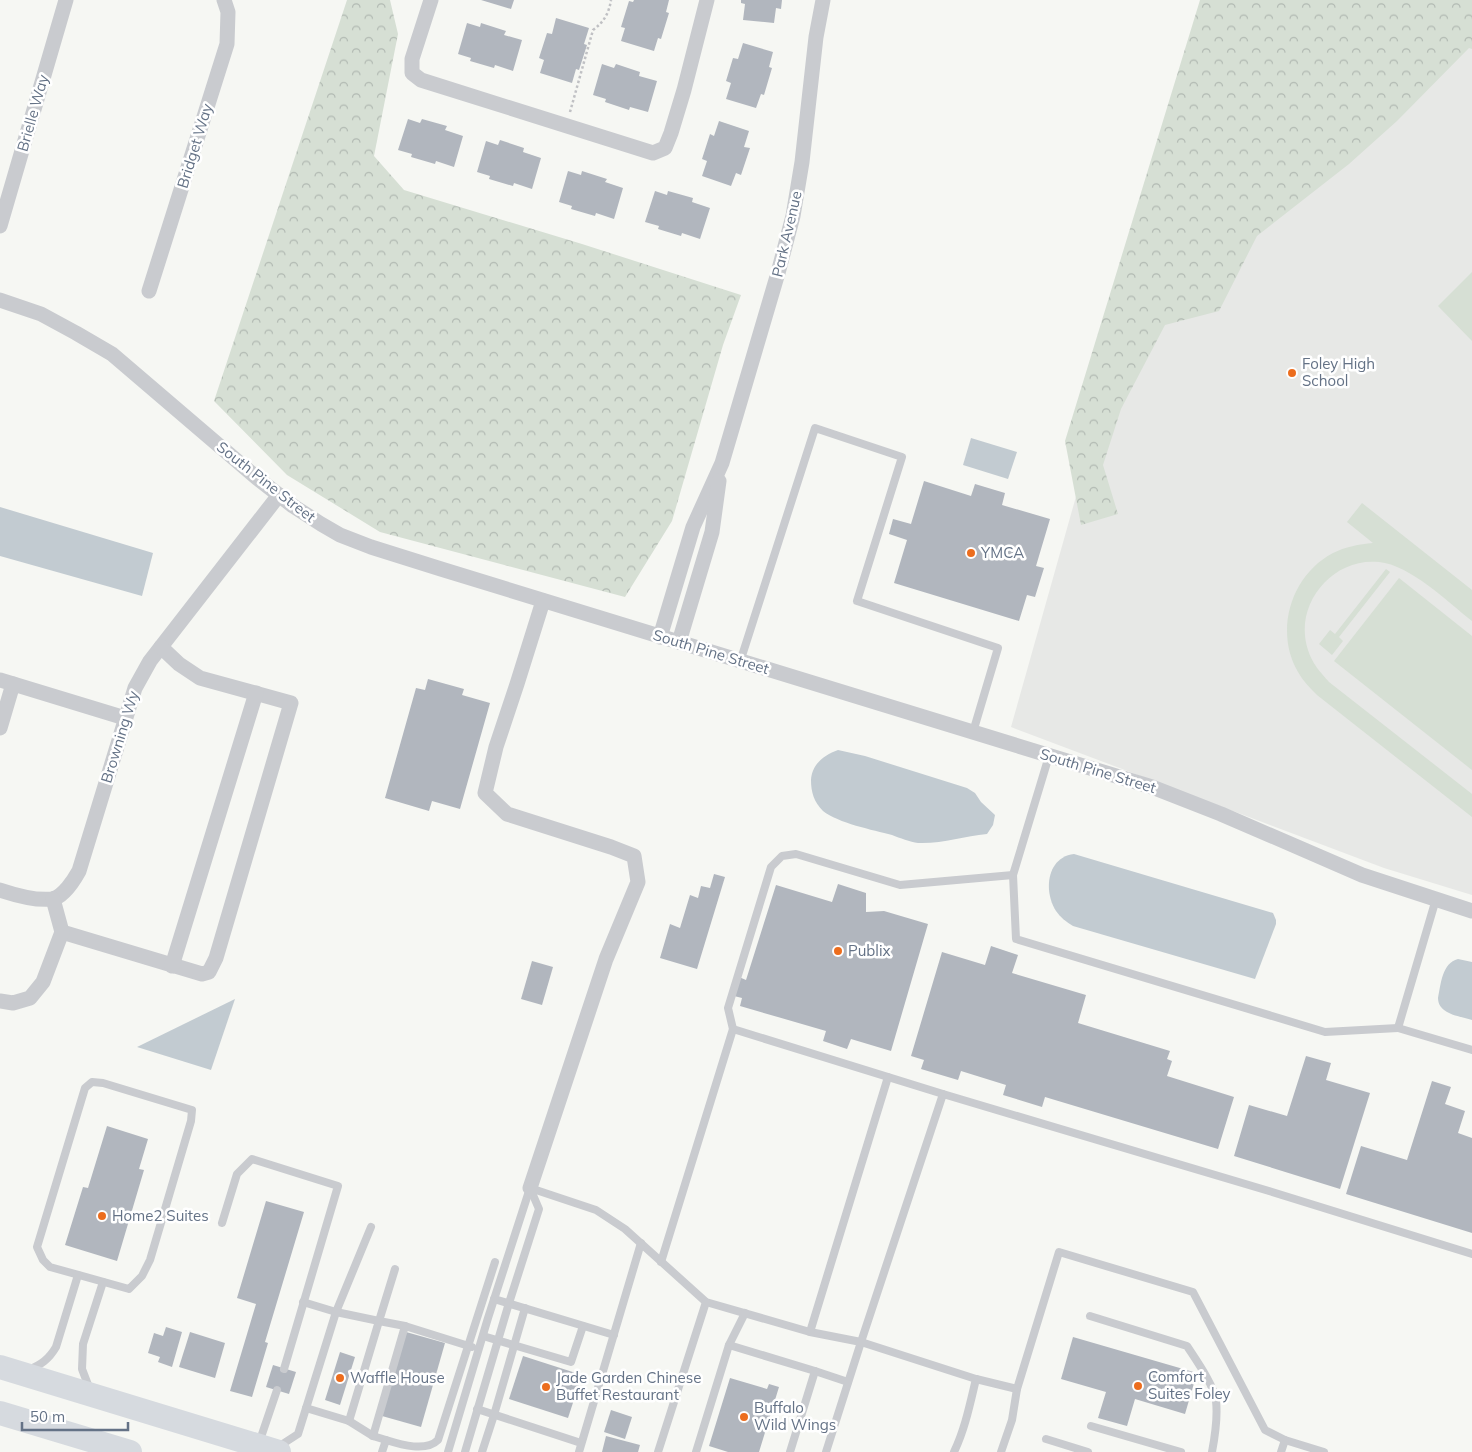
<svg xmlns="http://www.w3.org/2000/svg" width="1472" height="1452" font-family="Mulish,sans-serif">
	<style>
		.built { fill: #e7e8e6 }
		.forest { fill: url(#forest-crowns) }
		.green { fill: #d6dfd4 }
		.water { fill: #c2cbd1 }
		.building { fill: #b1b6be }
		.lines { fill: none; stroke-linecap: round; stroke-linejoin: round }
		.path { stroke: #c0c1c4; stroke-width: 2.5; stroke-dasharray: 2.5 2.5; stroke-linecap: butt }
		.lane { stroke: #c9cbcf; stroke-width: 8 }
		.street { stroke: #c9cbcf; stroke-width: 15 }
		.primary { stroke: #d6dadf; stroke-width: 24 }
		.poi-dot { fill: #ec6d1e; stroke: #fff; stroke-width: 2 }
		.labels { text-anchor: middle; stroke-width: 5; stroke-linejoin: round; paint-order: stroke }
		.street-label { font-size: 15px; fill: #647286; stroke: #fff }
		.poi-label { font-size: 15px; fill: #647286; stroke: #fff; text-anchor: start }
	</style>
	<defs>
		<pattern id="forest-crowns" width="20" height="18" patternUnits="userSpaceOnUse" patternTransform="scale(1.25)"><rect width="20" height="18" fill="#d6dfd4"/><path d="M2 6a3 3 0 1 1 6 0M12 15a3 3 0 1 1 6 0" fill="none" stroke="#b1b9b2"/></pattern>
	</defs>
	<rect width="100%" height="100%" fill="#f6f7f3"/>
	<polygon class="built" points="1216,0 1472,18 1472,895 1384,868 1011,727"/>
	<g class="forest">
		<polygon points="347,0 390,0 398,34 374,156 404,190 582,244 741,295 723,345 672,521 625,597 380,532 287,475 214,401"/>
		<polygon points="1200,0 1472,0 1472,49 1469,48 1397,121 1349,164 1257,236 1219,311 1165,325 1121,409 1103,465 1118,514 1081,525 1065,441"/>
	</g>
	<g class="green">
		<polygon points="1472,272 1472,341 1438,306"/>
		<path d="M1362,503L1472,590V621C1448,602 1410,565 1379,562C1332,557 1293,605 1308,650C1312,663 1320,672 1329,682L1472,794V817L1317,695C1310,688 1303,681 1298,672C1274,631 1291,575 1333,553C1345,547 1359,544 1373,543L1347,522Z"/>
		<polygon points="1386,569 1390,572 1339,637 1343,641 1332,655 1319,644 1330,630 1335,634"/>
		<polygon points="1399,578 1472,636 1472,770 1334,661"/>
	</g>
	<g class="water">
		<polygon points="971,438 1017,452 1008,479 963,465"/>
		<polygon points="0,507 153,553 142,596 0,556"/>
		<path d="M838,750L865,756L967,788L975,793L981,802L995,815L993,825L987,834C964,836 942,844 918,843C910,842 900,838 892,835C873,830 838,823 823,811C814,802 811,792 811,780C812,764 824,755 838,750Z"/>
		<path d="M1074,854L1273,913L1276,920V924L1255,979L1073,926C1066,922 1060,917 1056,911C1043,891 1047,857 1074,854Z"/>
		<path d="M1458,959L1472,962V1020C1459,1016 1438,1014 1438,998C1441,984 1442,963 1458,959Z"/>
		<polygon points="235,999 211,1070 137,1047"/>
	</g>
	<g class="building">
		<polygon points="481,0 514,0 511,9"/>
		<polygon points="634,0 669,0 666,12 669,13 661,39 658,38 654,51 621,41 625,28 621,27 629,1 633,2"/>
		<polygon points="741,0 782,0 781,9 776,8 774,23 743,20 745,4 741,3"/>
		<polygon points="556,18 589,28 584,44 587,45 579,70 576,69 572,83 540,73 544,60 539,58 547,33 552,34"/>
		<polygon points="467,23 480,27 481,23 506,31 504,35 522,40 513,71 495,65 494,68 470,61 471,58 458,54"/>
		<polygon points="743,43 773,52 769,67 772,68 764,95 761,94 756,108 726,99 731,83 726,81 733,58 738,59"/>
		<polygon points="602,64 614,68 616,64 640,72 639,76 657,81 648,112 630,107 629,110 605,102 606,99 593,95"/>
		<polygon points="408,119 420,123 422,119 447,126 445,130 463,136 454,167 436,161 435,164 411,157 412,154 398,150"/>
		<polygon points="719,121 749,131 744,147 750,148 741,175 736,173 731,186 702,176 707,161 702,159 710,134 714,136"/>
		<polygon points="500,140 524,148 523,152 541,158 532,189 514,183 513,186 489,179 490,176 477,172 486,141 498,145"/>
		<polygon points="568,171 581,175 582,171 607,179 605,182 623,188 614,219 596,213 595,216 571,209 572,206 559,202"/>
		<polygon points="655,191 667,195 668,191 693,198 692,202 710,208 700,239 682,233 681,236 658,229 659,226 645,222"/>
		<polygon points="924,481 971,496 975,484 1005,493 1002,505 1050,519 1036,566 1044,568 1035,597 1027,595 1019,621 894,583 907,540 889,534 893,519 911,524"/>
		<polygon points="428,679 464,689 462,695 490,703 460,809 432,801 429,811 385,798 416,688 425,690"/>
		<polygon points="714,874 725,877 697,969 660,958 670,924 680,928 690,895 698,898 701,886 710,888"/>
		<polygon points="838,884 866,893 866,912 884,911 928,924 891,1051 851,1039 847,1049 823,1041 826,1031 740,1006 742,998 734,996 739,977 746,980 776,885 832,902"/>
		<polygon points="991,946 1018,955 1012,973 1086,995 1078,1023 1170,1051 1167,1059 1172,1061 1167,1076 1234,1097 1218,1149 1045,1097 1042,1107 1003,1095 1006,1085 961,1071 958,1080 921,1069 924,1060 911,1056 942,952 985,965"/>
		<polygon points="532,961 553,967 542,1005 521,999"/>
		<polygon points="1306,1056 1331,1063 1326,1080 1370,1093 1340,1189 1234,1156 1249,1105 1287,1116"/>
		<polygon points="1432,1081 1451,1087 1445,1104 1465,1111 1458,1133 1472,1138 1472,1233 1346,1194 1361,1146 1407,1160"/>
		<polygon points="107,1126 148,1139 139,1169 144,1170 117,1261 65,1245 83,1187 88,1188"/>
		<polygon points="266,1201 304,1212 265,1342 268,1343 252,1397 230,1391 256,1304 237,1298"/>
		<polygon points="166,1327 182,1332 172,1367 158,1362 160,1357 148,1353 154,1333 163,1336"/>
		<polygon points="190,1332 225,1343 215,1378 179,1367"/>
		<polygon points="406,1332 445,1343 421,1427 382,1416"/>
		<polygon points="1073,1337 1197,1373 1185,1414 1135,1399 1127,1426 1098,1418 1106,1392 1061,1379"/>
		<polygon points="340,1352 355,1357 340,1405 325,1400"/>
		<polygon points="523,1356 582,1375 568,1418 509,1399"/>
		<polygon points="273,1365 296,1372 289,1394 266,1387"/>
		<polygon points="730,1378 767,1389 769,1384 779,1387 759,1452 728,1452 709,1446"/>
		<polygon points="611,1410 632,1417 625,1439 604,1432"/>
		<polygon points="606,1436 640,1445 638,1452 602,1452"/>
	</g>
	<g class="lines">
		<path class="path" d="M570,112L593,30C604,22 609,13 611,0"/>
		<g class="lane">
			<polyline points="740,662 815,428 902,457 857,601 998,648 973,732"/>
			<polyline points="1049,756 1013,875 1016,939 1325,1032 1398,1028"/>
			<polyline points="1436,899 1398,1028 1472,1050"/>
			<polyline points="733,1029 728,1008 771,867 782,856 796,854 900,885 1013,875"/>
			<polygon points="92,1082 103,1083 192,1110 191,1121 150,1260 142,1276 129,1289 50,1267 43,1260 37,1247 85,1088"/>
			<polyline points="530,1188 596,1210 625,1229 706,1302 810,1332 861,1342 826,1452"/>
			<polyline points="222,1223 237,1174 252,1159 338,1186 284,1369"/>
			<polyline points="661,1262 733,1029 943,1094"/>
			<polyline points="395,1269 379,1321 405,1326"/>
			<polyline points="494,1299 614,1335"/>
			<polyline points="303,1302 336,1312 379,1321 349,1421 306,1408"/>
			<path d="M1090,1316L1187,1346C1196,1360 1214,1385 1216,1401C1218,1418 1215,1436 1212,1452"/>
			<polyline points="810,1332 888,1077"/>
			<polyline points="483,1336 571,1362 583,1326"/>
			<polyline points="729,1345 745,1313"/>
			<path d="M28,1370C41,1365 49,1359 56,1347L78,1275"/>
			<polyline points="815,1371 848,1382"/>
			<polyline points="90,1390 82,1369 83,1344 103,1282"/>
			<polyline points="477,1409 581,1443"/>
			<polyline points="349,1421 373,1436"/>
			<polyline points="1091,1426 1181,1452"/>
			<polyline points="1046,1439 1088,1452"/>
			<polyline points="386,1440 373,1436 405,1326 472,1347"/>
			<polyline points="1285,1440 1324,1452"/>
			<polyline points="259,1443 277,1390"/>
			<polyline points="278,1447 298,1434 336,1312 371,1227"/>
			<path d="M382,1452L386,1440C402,1445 426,1452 438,1440L495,1262"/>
			<polyline points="448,1452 488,1318 530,1188"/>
			<polyline points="465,1452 509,1303 539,1209 530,1188"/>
			<polyline points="482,1452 494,1415 525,1308"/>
			<polyline points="579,1452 641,1243"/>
			<polyline points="658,1452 706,1302"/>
			<polyline points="696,1452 729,1345 815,1371 790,1452"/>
			<path d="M954,1452C965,1429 970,1404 976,1379"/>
			<polyline points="1001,1452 1012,1420 1017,1389"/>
			<polyline points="1281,1452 1285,1440 1265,1430 1193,1292 1059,1252 1017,1389 976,1379 861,1342 943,1094 1269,1191 1472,1254"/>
		</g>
		<g class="street">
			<polyline points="431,0 412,59 412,73 421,80 653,153 665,148 671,133 684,90 707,0"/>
			<polyline points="0,226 66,0"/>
			<polyline points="149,291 227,44 228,12 224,0"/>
			<polyline points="0,300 41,314 76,333 112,354 257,478 293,506 321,524 340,535 371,547 441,569 1152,787 1221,814 1362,875 1472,911"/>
			<polyline points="660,637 693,527 722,463 778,273 793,216 802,162 816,37 823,0"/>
			<polyline points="679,642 712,532 719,481"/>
			<polyline points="0,680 125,718"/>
			<polyline points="0,728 13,684"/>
			<path d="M0,890C15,895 35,901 52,899C63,897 74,880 79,871L135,688L150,661L279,495"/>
			<polyline points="53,899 62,932 202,974 209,972 216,958 291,703 200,678 179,664 161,647"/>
			<polyline points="172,966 256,693"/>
			<polyline points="0,1001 13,1003 30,998 43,982 62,932"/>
			<polyline points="530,1188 606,959 638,882 634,856 611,847 507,814 485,793 496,747 517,684 543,601"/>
		</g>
		<g class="primary">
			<polyline points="0,1367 279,1452"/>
			<polyline points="0,1413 130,1452"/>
		</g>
	</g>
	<g class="poi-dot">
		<circle cx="1292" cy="373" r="5"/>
		<circle cx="971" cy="553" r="5"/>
		<circle cx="838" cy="951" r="5"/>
		<circle cx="102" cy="1216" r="5"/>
		<circle cx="340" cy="1378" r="5"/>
		<circle cx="1138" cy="1386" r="5"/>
		<circle cx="546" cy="1387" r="5"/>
		<circle cx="744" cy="1417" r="5"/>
	</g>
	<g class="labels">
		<g class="street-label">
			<text transform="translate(33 113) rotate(-74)" y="5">Brielle Way</text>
			<text transform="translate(195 146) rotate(-73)" y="5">Bridget Way</text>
			<text transform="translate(787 234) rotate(-77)" y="5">Park Avenue</text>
			<text transform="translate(266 482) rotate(38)" y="5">South Pine Street</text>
			<text transform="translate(711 652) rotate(17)" y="5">South Pine Street</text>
			<text transform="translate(120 737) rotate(-73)" y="5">Browning Wy</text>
			<text transform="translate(1098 771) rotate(17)" y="5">South Pine Street</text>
		</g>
		<g class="poi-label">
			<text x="1302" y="369">Foley High<tspan x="1302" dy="17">School</tspan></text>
			<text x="981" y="558">YMCA</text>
			<text x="848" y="956">Publix</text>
			<text x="112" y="1221">Home2 Suites</text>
			<text x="1148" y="1382">Comfort<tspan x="1148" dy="17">Suites Foley</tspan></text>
			<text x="350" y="1383">Waffle House</text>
			<text x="556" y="1383">Jade Garden Chinese<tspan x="556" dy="17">Buffet Restaurant</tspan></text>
			<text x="754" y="1413">Buffalo<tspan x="754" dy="17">Wild Wings</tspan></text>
		</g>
	</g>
	<path d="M22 1422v8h106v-8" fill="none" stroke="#647286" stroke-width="2.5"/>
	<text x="30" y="1422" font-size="15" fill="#647286" stroke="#ffffff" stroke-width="4" paint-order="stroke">50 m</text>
</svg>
